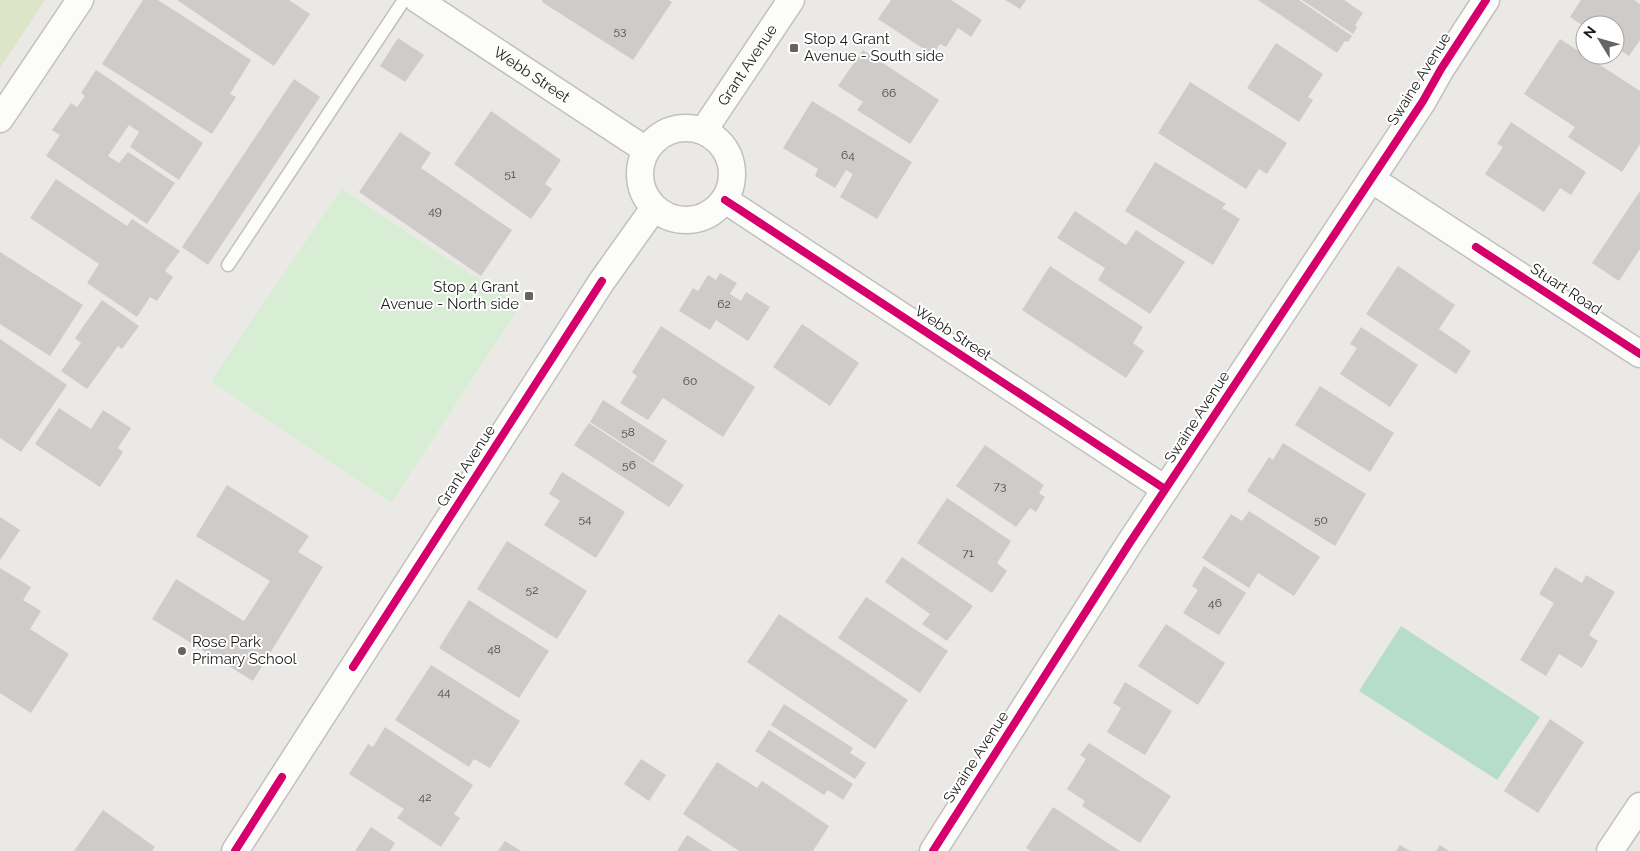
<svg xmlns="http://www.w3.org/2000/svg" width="1640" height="851" font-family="Raleway,sans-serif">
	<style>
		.grass { fill: #dce5c8 }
		.park { fill: #d8eed4 }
		.pitch { fill: #b6ddc7 }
		.building { fill: #cecbc9 }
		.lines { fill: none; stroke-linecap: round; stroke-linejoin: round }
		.lane-casing { stroke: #c1c0be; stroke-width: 15 }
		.street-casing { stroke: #c1c0be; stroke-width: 29 }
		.lane { stroke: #fcfcfb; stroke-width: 12 }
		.street { stroke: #fcfcfb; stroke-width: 26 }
		.cycleway-casing { stroke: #fff; stroke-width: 11 }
		.cycleway { stroke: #d6006c; stroke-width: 8 }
		.poi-dot { fill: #656463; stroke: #fff; stroke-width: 2 }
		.labels { text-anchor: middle; stroke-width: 4; stroke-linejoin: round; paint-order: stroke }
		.number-label { font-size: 12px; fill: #494848 }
		.poi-label { font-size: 15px; fill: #1d1d1d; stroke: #fff; text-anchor: start }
		.street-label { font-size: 15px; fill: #1d1d1d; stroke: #fff }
	</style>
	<rect width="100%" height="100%" fill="#ebe9e6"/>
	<polygon class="grass" points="0,0 45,0 0,68"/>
	<polygon class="park" points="341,189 520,306 391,503 211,381"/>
	<polygon class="pitch" points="1401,626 1540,717 1497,780 1359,691"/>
	<g class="building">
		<polygon points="143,0 158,0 251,60 230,94 236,97 212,134 102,64"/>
		<polygon points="177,0 289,0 310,14 274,66"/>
		<polygon points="543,0 668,0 672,2 633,60 542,2"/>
		<polygon points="891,0 951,0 982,20 971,37 958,28 946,47 940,44 933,55 878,19"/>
		<polygon points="1005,0 1026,0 1020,9"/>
		<polygon points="1258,0 1299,0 1352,36 1348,42 1345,41 1337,53"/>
		<polygon points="1302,0 1344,0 1363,13 1355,25 1357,27 1353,34"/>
		<polygon points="1581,0 1634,0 1640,4 1640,40 1629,56 1615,47 1615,25 1585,25 1585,27 1570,17"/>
		<polygon points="398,38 424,55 405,82 380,66"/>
		<polygon points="1560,39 1640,91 1640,144 1622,172 1568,137 1575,127 1524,94"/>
		<polygon points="1276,43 1323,74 1308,97 1313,100 1299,122 1247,88"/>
		<polygon points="863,50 939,100 910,144 857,110 863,102 838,86"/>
		<polygon points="96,70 203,143 179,180 130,147 139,132 129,125 108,156 119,163 128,152 175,183 147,224 46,156 60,135 52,130 71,103 77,107 85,96 81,93"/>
		<polygon points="294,79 320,97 208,265 182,247"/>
		<polygon points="1190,82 1287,143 1267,174 1259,169 1246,189 1158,133"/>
		<polygon points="812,101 912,162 877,219 840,197 853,174 846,170 835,188 815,176 818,169 783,148"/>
		<polygon points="491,111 561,160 545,184 552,189 531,219 454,164"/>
		<polygon points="1511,122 1586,172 1571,195 1560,188 1544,212 1485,174 1503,147 1497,144"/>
		<polygon points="400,132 431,153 421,168 512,230 481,276 359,192"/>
		<polygon points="1155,162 1226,204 1222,208 1240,219 1213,265 1125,211"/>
		<polygon points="56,179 127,226 132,219 180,251 165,271 173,277 157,301 150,297 137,317 87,283 99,264 30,218"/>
		<polygon points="1640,191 1640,249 1619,281 1592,263"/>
		<polygon points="1075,211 1126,245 1136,230 1185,262 1150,314 1098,280 1105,268 1057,238"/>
		<polygon points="0,252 83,305 50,356 0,324"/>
		<polygon points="1050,266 1143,327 1133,343 1144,351 1126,378 1022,310"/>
		<polygon points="1398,266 1455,305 1439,329 1471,351 1456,374 1366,314"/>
		<polygon points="720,273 737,283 730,294 741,301 746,292 770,307 748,341 716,320 710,330 679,311 693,288 698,291 708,275 716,280"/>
		<polygon points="102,300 139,326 122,349 118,346 87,389 61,371 81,343 75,338"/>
		<polygon points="802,324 859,363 830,406 773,367"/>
		<polygon points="661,326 755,387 723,437 663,398 648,420 620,403 637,376 632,372"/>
		<polygon points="1361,327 1418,365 1390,407 1340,374 1357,348 1350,344"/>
		<polygon points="0,339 67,385 21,452 0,438"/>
		<polygon points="1320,386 1394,433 1370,472 1295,425"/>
		<polygon points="603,400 667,441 653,463 590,422"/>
		<polygon points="59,408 91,429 103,410 131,428 118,448 123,452 100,487 35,444"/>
		<polygon points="589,423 684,485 669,507 574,445"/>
		<polygon points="1283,443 1366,494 1335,546 1247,491 1269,457 1273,460"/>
		<polygon points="985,445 1044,485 1039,493 1045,497 1036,512 1030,508 1016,527 956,486"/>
		<polygon points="562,472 625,512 596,558 544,525 560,501 549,494"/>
		<polygon points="227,485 309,536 298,552 323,567 253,681 152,619 176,579 244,621 270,581 196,536"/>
		<polygon points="947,498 1011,541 997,563 1007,571 992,593 917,543"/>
		<polygon points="1249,511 1320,557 1294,596 1258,573 1249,588 1202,558 1231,514 1242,521"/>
		<polygon points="0,517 20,530 0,560"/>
		<polygon points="507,541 587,591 557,639 477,589"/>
		<polygon points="902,557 973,606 947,641 922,624 930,614 885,582"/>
		<polygon points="1204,566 1246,593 1219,635 1183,613 1198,590 1192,586"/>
		<polygon points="1555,567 1582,583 1586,575 1615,592 1589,635 1598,641 1582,668 1559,654 1546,676 1520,660 1554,603 1539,594"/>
		<polygon points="0,568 31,587 23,600 41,611 30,629 69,654 31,713 0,693"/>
		<polygon points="866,597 948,651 920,693 838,638"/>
		<polygon points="469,600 549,651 519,698 439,648"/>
		<polygon points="779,614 908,700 875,749 747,662"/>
		<polygon points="1166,624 1225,663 1198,705 1138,666"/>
		<polygon points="431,665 520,721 490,768 474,759 469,767 395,720"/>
		<polygon points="1125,682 1172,711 1145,755 1107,732 1121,708 1113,703"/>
		<polygon points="784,704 853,748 850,753 866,763 855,779 771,725"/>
		<polygon points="1550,719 1584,742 1538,813 1504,791"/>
		<polygon points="385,727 473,785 454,814 460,818 441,847 397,818 404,809 349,774 368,744 373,747"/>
		<polygon points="769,730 853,784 843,800 828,790 824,795 755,751"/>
		<polygon points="1089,743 1171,796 1140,843 1082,806 1085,801 1067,789 1086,759 1080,755"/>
		<polygon points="641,759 666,775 649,801 624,784"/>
		<polygon points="717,762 757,788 762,781 829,826 813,851 739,851 683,814"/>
		<polygon points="1053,807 1120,851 1031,851 1026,848"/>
		<polygon points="103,810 155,847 152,851 74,851"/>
		<polygon points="371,827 395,843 390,851 355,851"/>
		<polygon points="687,835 712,851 677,851"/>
		<polygon points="505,841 521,851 498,851"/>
		<polygon points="1400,845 1410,851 1396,851"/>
		<polygon points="1440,845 1449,851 1436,851"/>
	</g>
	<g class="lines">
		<defs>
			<polyline id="lane" points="228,265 404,0"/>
			<g id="street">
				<path id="s1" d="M418,0L646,150"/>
				<polyline points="0,119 80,0"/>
				<circle cx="686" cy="174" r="46"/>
				<path id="s2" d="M704,130L791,0"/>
				<polyline points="1371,179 1640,354"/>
				<polyline points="725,200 1165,489"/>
				<polyline points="235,851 602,281 654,208"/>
				<polyline points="933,851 1129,544 1423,101 1441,69 1486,0"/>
				<polyline points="1610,851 1640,806"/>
			</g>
		</defs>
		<use href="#lane" class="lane-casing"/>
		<use href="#street" class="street-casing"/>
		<use href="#lane" class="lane"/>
		<use href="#street" class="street"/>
		<defs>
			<g id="cycleway">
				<polyline points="725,200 1165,489"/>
				<polyline points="1476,247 1640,354"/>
				<polyline points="353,667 602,281"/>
				<polyline points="235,851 282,777"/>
				<polyline points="933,851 1129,544 1423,101 1441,69 1486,0"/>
			</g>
		</defs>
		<use href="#cycleway" class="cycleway-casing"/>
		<use href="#cycleway" class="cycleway"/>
	</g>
	<g class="poi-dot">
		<rect x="789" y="43" width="10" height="10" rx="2.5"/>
		<rect x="524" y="291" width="10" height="10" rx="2.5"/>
		<circle cx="182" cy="651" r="5"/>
	</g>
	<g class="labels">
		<g class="number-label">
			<text x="620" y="35">53</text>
			<text x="889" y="97">66</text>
			<text x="848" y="159">64</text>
			<text x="510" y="178">51</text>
			<text x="435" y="215">49</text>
			<text x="724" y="308">62</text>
			<text x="690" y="385">60</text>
			<text x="628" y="436">58</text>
			<text x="629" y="469">56</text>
			<text x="1000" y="490">73</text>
			<text x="585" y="523">54</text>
			<text x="1321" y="524">50</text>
			<text x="968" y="557">71</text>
			<text x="532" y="594">52</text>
			<text x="1215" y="607">46</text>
			<text x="494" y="653">48</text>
			<text x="444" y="696">44</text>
			<text x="425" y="801">42</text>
		</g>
		<g class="poi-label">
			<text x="804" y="44">Stop 4 Grant<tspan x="804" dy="17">Avenue - South side</tspan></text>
			<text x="519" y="292" text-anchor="end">Stop 4 Grant<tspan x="519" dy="17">Avenue - North side</tspan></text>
			<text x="192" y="647">Rose Park<tspan x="192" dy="17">Primary School</tspan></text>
		</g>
		<g class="street-label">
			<text dy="5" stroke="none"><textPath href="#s2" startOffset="78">Grant Avenue</textPath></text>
			<text dy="5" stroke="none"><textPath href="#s1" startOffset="136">Webb Street</textPath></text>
			<text transform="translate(1419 79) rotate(-58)" y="5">Swaine Avenue</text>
			<text transform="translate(1566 289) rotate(33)" y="5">Stuart Road</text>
			<text transform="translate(953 333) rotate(33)" y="5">Webb Street</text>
			<text transform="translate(1197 417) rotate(-57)" y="5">Swaine Avenue</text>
			<text transform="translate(466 466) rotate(-57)" y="5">Grant Avenue</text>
			<text transform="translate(976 757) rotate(-57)" y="5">Swaine Avenue</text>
		</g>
	</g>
	<g transform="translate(1600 40) rotate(307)"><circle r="24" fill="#ffffff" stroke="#a5a5a5"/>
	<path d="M0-4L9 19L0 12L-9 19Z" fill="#656463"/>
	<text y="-8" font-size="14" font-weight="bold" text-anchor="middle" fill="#1d1d1d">N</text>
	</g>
</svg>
